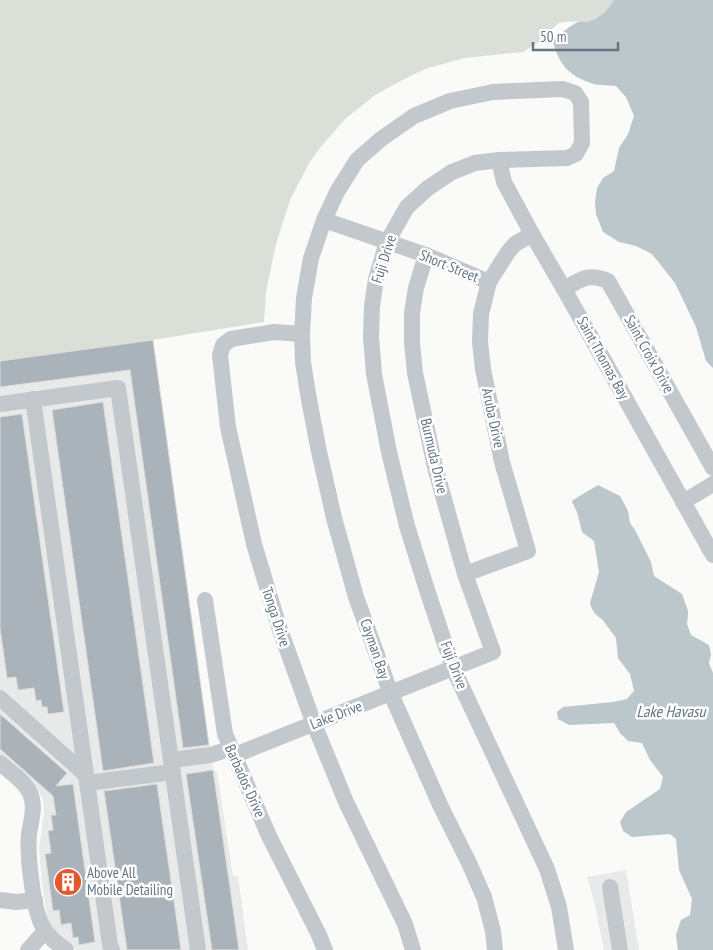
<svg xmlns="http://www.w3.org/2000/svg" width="713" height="950" font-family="'PT Sans Narrow',sans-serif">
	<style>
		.built { fill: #e8e9e9 }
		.green { fill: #dadfd7 }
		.water { fill: #bbc7cb }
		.building { fill: #aab3b9; stroke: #dcdcda }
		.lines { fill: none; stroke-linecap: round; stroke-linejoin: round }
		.minor { stroke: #c3c8cc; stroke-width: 16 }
		.labels { text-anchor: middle; stroke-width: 5; stroke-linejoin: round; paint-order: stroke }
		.street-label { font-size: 15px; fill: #657683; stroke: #fff }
		.poi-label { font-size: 15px; fill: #657683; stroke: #fff; text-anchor: start }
		.water-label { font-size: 16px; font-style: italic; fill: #60757c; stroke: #fff }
	</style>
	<rect width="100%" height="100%" fill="#fafaf8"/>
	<g class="built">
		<polygon points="153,340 213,770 217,772 233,876 238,876 248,950 77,950 60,937 48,923 42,883 39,849 44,812 44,805 42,797 34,785 0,755 0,361"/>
		<polygon points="626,870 639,950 604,950 594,901 587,877"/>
	</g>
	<polygon class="green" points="0,0 614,0 610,7 600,16 589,21 565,22 559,23 537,43 523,52 465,58 428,68 410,76 375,95 345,119 319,149 308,165 290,200 276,244 266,292 264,322 153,340 0,361"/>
	<g class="water">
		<path d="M614,0H713V368L706,361L696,327L675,283L652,254L636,246L619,242L603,232L596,214L595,202L597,188L603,178L614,171L619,148L628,134L634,116L626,97L616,86C607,85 596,86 588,82C567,74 559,63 553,42C557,36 571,25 578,22C582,21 587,22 590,21C601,17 609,9 614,0Z"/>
		<path d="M598,485L620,496L628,511L630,523L635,530L651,562L654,576L682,594L688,611V615L687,624L691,635L709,645L711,654L709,663L713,673V950H678L676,935L681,920L690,915L692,899L679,870L676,839L670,834L632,837L623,831L620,822L626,812L660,789L663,777L650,760L642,743L628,741L620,733L614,723L569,725L558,719L557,712L563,707L613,702L627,699L634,691L630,674L618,658L616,638L602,619C596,616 591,609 590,603L599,572L594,541L582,532L577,512L572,502L573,500Z"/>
	</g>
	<g class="building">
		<polygon points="153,340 209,745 183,748 130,370 0,387 0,361"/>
		<polygon points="103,402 154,763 103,771 52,410"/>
		<polygon points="22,414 64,712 48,714 47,707 42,707 41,700 36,701 34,688 18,690 16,677 7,678 0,628 0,417"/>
		<polygon points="0,714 67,773 56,786 73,784 95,942 79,945 78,937 73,938 71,923 61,925 59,910 53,911 45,854 51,853 48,831 53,830 51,815 56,815 53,796 0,749"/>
		<polygon points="213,770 239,950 212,950 186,774"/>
		<polygon points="157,784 181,950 127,950 104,791"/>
	</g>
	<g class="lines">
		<g class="minor">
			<polyline points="499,160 504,182 532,234 564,289 713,555"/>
			<polyline points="324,220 426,255 489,282"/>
			<path d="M564,289C582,279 587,273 608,281L713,468"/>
			<polyline points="302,334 274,332 231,339 223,345 220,355 228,427 254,544 279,627 314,724 346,802 405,924 413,950"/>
			<polyline points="33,399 110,945 112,950"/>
			<polyline points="0,404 118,388 198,950"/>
			<polyline points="683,502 713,484"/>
			<polyline points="465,574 528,551 502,462 483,369 480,342 481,314 489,282 508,252 515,244 532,234"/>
			<polyline points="205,600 225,734 269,836 319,935 325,950"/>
			<polyline points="0,698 86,775"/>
			<polyline points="235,755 493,652 465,574 435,467 415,373 412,343 412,313 416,288 426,255"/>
			<polyline points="171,760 211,755 231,748"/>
			<path d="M0,763C10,772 24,780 30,793C36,807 31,820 29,834C27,855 33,912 44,929C49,938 58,944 66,950"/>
			<polyline points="87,783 173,772"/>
			<polyline points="610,887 620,950"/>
			<polyline points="0,900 16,902 35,900"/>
			<polyline points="28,950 45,931"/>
			<polyline points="495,950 493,931 484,897 469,863 441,807 391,694 356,597 334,518 318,447 308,394 303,362 302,334 304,298 311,258 324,220 337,192 357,160 381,139 414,116 450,101 493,92 563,89 575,93 581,102 582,143 576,154 567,158 499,160 475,163 452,172 428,188 407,207 387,242 376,279 372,306 371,337 374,374 389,452 407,526 427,590 453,668 547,869 559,907 566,950"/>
		</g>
	</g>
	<defs>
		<symbol id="building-disc" viewBox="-11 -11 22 22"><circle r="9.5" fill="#e4572e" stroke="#fff"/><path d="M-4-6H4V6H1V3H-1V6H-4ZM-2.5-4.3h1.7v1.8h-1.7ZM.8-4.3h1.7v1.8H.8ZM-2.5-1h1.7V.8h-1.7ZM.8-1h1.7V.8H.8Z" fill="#fff"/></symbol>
	</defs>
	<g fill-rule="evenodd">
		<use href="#building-disc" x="52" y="866" width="32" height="32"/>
	</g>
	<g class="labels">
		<g class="street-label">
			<text transform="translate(384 259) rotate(-72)" y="5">Fuji Drive</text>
			<text transform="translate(449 266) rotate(22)" y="5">Short Street</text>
			<text transform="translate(649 354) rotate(61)" y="5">Saint Croix Drive</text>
			<text transform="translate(603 358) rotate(61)" y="5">Saint Thomas Bay</text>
			<text transform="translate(493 418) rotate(78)" y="5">Aruba Drive</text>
			<text transform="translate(434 456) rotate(77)" y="5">Burmuda Drive</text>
			<text transform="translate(276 617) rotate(72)" y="5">Tonga Drive</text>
			<text transform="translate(375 649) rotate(71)" y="5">Cayman Bay</text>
			<text transform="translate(454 665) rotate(69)" y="5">Fuji Drive</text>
			<text transform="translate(336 715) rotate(-21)" y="5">Lake Drive</text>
			<text transform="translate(245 781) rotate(66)" y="5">Barbados Drive</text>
		</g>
		<g class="poi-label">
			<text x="87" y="878">Above All<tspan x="87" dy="17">Mobile Detailing</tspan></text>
		</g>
		<g class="water-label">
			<text x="671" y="717">Lake Havasu</text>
		</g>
	</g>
	<path d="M533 42v8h85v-8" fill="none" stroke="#657683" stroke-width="2.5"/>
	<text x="540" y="42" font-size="15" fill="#657683" stroke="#ffffff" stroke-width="4" paint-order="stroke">50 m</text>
</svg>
